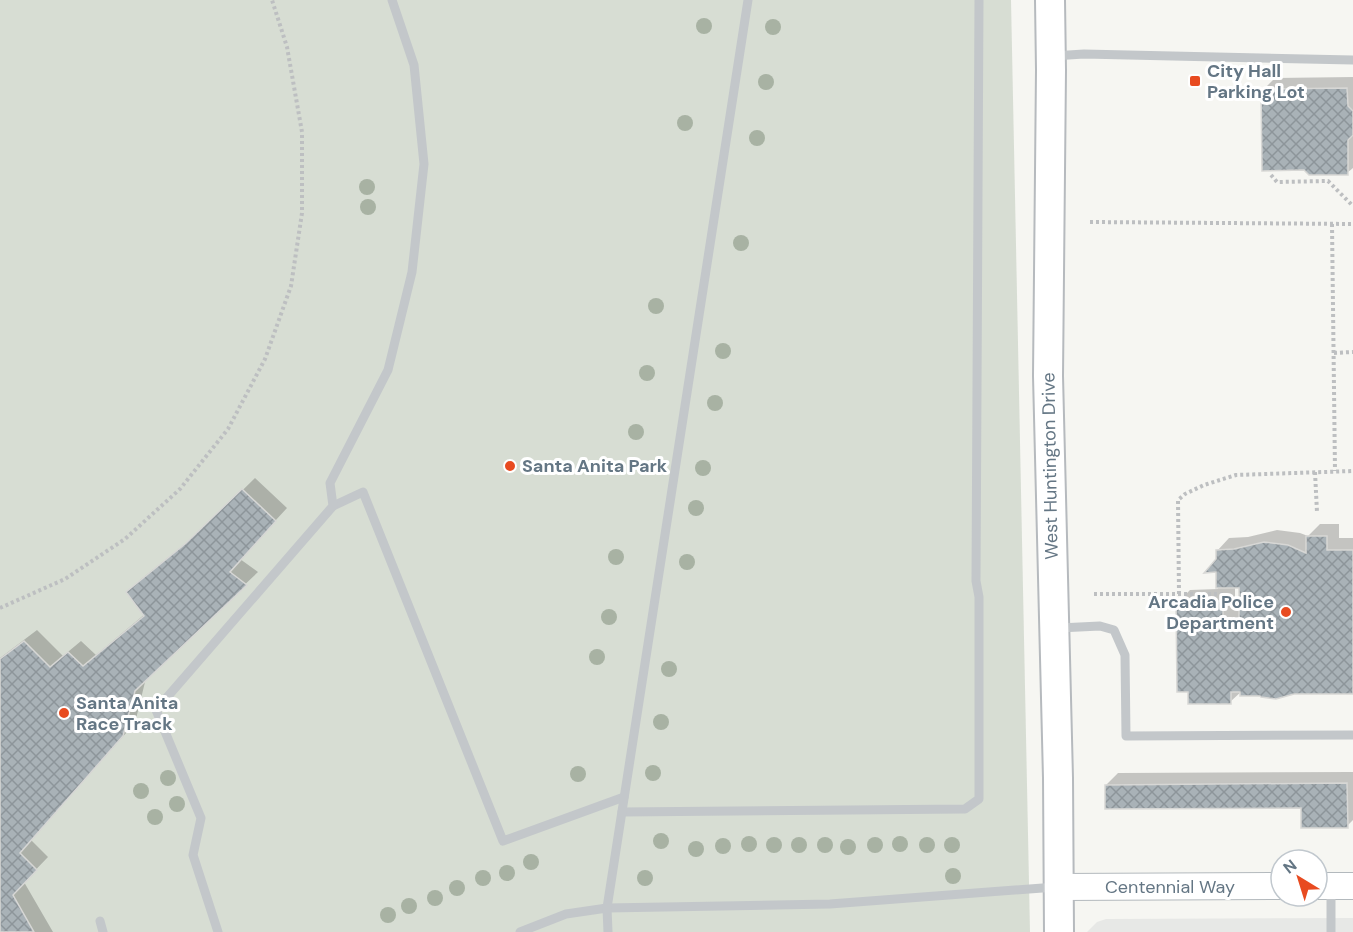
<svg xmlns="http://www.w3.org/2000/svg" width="1353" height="932" font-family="'DM Sans',sans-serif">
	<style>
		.built { fill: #e7e8e6 }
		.park { fill: #d7ddd3 }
		.shadow { fill: #0003; fill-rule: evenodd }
		.building { fill: url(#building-cross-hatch); stroke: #d7d7d5; stroke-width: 1.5 }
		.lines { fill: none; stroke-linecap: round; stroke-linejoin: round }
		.secondary-casing { stroke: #b3b9bd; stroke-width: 28 }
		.primary-casing { stroke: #b6babe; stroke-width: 32 }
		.path { stroke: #bdbfc1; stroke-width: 4; stroke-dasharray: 3 3; stroke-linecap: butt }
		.lane { stroke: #c3c7ca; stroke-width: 9 }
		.secondary { stroke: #fff; stroke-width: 26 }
		.primary { stroke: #fff; stroke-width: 28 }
		.tree { fill: #a8b2a3 }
		.poi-dot { fill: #e84b20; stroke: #fff; stroke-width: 2 }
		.labels { text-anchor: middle; stroke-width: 6; stroke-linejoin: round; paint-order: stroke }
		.poi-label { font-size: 18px; font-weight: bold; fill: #647684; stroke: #fff; text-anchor: start }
		.street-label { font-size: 18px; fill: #647684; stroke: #fff }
	</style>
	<defs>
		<pattern id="building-cross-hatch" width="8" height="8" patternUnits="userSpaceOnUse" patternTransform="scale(1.5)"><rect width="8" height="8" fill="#a9b2b7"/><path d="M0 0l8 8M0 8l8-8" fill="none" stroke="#8d959a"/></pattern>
	</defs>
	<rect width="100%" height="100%" fill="#f6f6f2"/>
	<polygon class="built" points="1353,918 1353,932 1087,932 1097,922 1106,919"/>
	<polygon class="park" points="0,0 1011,0 1030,932 0,932"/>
	<g class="shadow">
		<polygon points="1353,77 1353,168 1347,173 1263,90 1275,78"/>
		<polygon points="255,478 287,508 240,559 258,572 146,678 135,723 31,840 48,857 24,882 53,932 0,932 0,658 37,630 63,656 81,641 96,655 145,614 128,592 140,580 200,532"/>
		<path d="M1320,524H1339V538H1353V692L1242,691L1230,702L1178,602L1190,590L1218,589L1217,551L1229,538L1248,537L1277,530L1300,533L1308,536ZM1235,587H1241V609H1235Z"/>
		<polygon points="1353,772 1353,820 1347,826 1302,806 1106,785 1118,773"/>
	</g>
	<g class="building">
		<polygon points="1347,88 1348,106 1353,111 1353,135 1348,140 1348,175 1309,175 1304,170 1262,171 1261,89"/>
		<polygon points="242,489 276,521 230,572 247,585 135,691 123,736 20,853 37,870 13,895 34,932 0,932 0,659 24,641 50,667 68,652 83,666 144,616 126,592 185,544"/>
		<polygon points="1306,536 1327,536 1327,550 1353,550 1353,694 1294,694 1276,699 1261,697 1260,696 1240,696 1240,692 1231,692 1231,704 1188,704 1188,692 1177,692 1176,601 1223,601 1223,621 1239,621 1239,588 1216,588 1216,572 1204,573 1216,559 1216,550 1234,549 1264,542 1288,545 1306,553"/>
		<polygon points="1347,783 1348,828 1301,828 1301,808 1105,809 1105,785"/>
	</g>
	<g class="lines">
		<defs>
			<g id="secondary">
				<polyline points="1317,886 1353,886"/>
				<polyline points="1059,887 1281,886"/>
			</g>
			<polyline id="primary" points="1050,0 1051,70 1048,376 1058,778 1059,932"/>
		</defs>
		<use href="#secondary" class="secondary-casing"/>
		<use href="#primary" class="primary-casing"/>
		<g class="path">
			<polyline points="1271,175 1277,182 1328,181 1353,206"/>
			<polyline points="1090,222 1353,224"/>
			<polyline points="1332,224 1335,471"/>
			<polyline points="1334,353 1353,352"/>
			<polyline points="1315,472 1317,512"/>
			<polyline points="1094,594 1226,594"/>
			<polyline points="1179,594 1178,500 1185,494 1204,485 1236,475 1353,471"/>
			<polyline points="0,608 65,579 125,539 180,489 228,429 265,359 291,286 302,213 302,132 287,47 272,0"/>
		</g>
		<g class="lane">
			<polyline points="1053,56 1084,54 1353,60"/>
			<polyline points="333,506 363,492 503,841 624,797"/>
			<polyline points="1059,628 1100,626 1114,630 1125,655 1126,736 1353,735"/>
			<polyline points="622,812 965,809 979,799 979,597 976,581 979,0"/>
			<polyline points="100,921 103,932"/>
			<polyline points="218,932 193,855 201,818 156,710 333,506 330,483 388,370 412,272 424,164 414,65 392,0"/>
			<polyline points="520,932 566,914 607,908 830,904 1056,887"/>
			<polyline points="608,932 607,908 748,0"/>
			<polyline points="1331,932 1331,888"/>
		</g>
		<use href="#secondary" class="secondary"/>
		<use href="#primary" class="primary"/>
	</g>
	<g class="tree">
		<circle cx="704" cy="26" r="8"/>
		<circle cx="773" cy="27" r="8"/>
		<circle cx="766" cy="82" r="8"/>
		<circle cx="685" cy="123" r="8"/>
		<circle cx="757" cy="138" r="8"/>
		<circle cx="367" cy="187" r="8"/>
		<circle cx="368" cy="207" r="8"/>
		<circle cx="741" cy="243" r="8"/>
		<circle cx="656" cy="306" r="8"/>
		<circle cx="723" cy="351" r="8"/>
		<circle cx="647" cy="373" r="8"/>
		<circle cx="715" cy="403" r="8"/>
		<circle cx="636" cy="432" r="8"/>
		<circle cx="703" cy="468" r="8"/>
		<circle cx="696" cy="508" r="8"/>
		<circle cx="616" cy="557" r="8"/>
		<circle cx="687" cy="562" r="8"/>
		<circle cx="609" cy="617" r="8"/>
		<circle cx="597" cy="657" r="8"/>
		<circle cx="669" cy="669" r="8"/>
		<circle cx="661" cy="722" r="8"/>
		<circle cx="653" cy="773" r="8"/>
		<circle cx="578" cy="774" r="8"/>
		<circle cx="168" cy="778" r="8"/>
		<circle cx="141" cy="791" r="8"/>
		<circle cx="177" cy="804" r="8"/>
		<circle cx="155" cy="817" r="8"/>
		<circle cx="661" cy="841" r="8"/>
		<circle cx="749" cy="844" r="8"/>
		<circle cx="900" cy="844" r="8"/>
		<circle cx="774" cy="845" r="8"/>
		<circle cx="799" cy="845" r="8"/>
		<circle cx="825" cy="845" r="8"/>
		<circle cx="875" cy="845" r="8"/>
		<circle cx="927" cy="845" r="8"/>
		<circle cx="952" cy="845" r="8"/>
		<circle cx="723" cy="846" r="8"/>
		<circle cx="848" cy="847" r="8"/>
		<circle cx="696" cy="849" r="8"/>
		<circle cx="531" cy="862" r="8"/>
		<circle cx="507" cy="873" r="8"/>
		<circle cx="953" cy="876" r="8"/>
		<circle cx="483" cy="878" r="8"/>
		<circle cx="645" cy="878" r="8"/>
		<circle cx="457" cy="888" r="8"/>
		<circle cx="435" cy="898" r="8"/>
		<circle cx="409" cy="906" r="8"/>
		<circle cx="388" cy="915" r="8"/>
	</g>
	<g class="poi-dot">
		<rect x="1189" y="75" width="12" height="12" rx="3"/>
		<circle cx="510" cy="466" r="6"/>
		<circle cx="1286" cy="612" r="6"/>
		<circle cx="64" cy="713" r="6"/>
	</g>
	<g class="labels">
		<g class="poi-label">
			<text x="1207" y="77">City Hall<tspan x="1207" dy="21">Parking Lot</tspan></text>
			<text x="522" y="472">Santa Anita Park</text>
			<text x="1274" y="608" text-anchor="end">Arcadia Police<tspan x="1274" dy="21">Department</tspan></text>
			<text x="76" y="709">Santa Anita<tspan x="76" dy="21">Race Track</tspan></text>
		</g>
		<g class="street-label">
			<text transform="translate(1050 466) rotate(-91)" y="6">West Huntington Drive</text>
			<text x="1170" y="893">Centennial Way</text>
		</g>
	</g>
	<g transform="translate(1299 878) rotate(322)"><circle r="28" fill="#ffffff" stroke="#c1c8ce" stroke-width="1.5"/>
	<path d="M0-4.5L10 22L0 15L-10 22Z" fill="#e84b20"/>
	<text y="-9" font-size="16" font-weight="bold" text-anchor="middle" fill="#647684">N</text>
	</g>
</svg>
